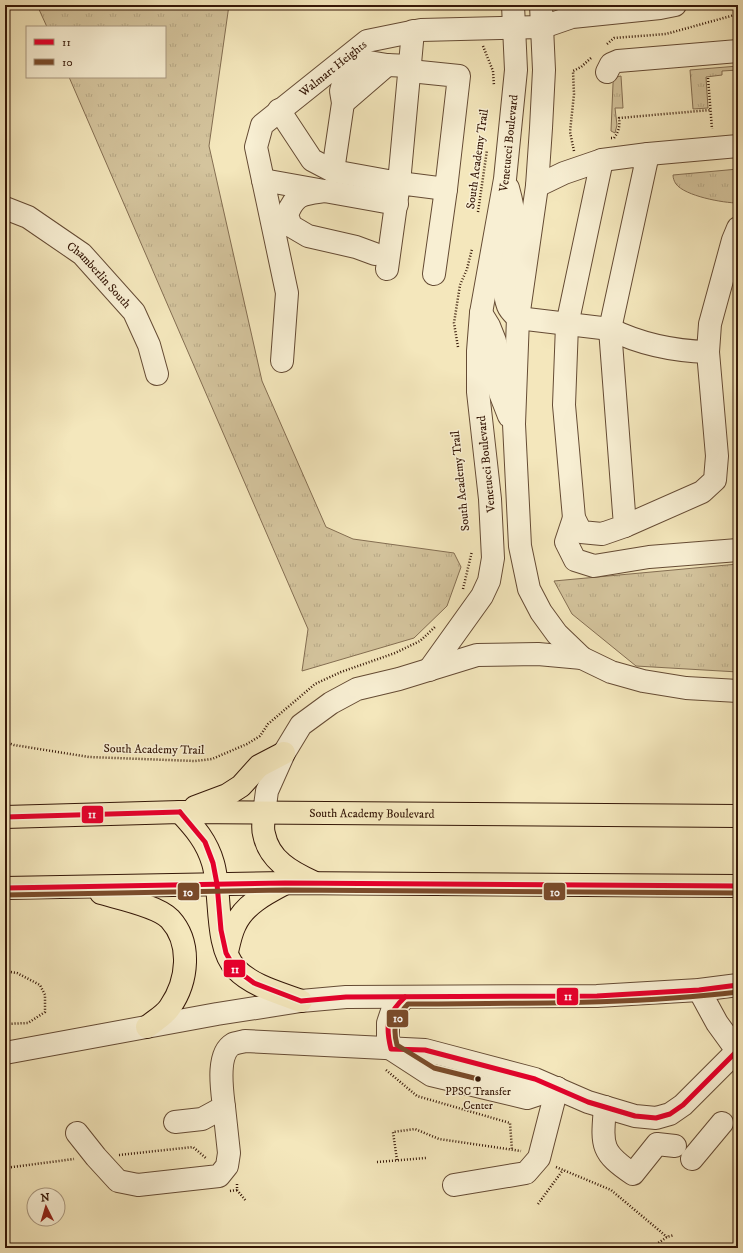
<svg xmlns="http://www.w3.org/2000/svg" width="743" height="1253" font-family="'IM FELL DW Pica',serif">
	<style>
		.grass { fill: url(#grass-tufts); stroke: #846e52 }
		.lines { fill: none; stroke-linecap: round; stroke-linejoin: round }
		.minor-casing { stroke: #654b34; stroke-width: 24 }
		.highway-casing { stroke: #351707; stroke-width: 24 }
		.path { stroke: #351707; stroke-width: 2.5; stroke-dasharray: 1 2; stroke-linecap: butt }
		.minor { stroke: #f8efd3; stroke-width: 22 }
		.highway { stroke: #f4e7bc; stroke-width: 22 }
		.bus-1-casing { stroke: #f8efd3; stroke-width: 8 }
		.bus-2-casing { stroke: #f8efd3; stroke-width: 8 }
		.bus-1 { stroke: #e4002b; stroke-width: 5 }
		.bus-2 { stroke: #7a4b2a; stroke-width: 5 }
		.bus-dot { fill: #351707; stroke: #f8efd3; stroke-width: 1.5 }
		.labels { text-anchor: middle; stroke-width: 3; stroke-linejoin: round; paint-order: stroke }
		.bus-label { font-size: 11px; fill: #351707; stroke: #f8efd3 }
		.street-label { font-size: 12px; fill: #351707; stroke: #f8efd3 }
		.line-badge { stroke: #f8efd3; stroke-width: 1.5 }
		.badge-label { font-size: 11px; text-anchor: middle; font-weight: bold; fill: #fff }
	</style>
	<defs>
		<pattern id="grass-tufts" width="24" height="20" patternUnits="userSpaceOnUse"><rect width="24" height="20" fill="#d4c49d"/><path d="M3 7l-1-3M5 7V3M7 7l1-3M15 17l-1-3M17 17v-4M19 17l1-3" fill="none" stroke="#b7a886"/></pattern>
	</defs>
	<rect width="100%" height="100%" fill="#f4e7bc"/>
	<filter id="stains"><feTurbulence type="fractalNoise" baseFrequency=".005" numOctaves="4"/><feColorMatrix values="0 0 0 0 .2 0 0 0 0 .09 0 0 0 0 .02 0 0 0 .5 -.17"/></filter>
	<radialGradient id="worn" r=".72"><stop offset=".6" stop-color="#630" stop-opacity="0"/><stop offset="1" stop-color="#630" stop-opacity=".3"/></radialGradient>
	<g class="grass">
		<polygon points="37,5 229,5 209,146 262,381 326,527 353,539 454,553 461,567 447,606 414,638 302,671 308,629 69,77 165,77 165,27 47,27"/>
		<polygon points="738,66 738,70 722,71 722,75 706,77 708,108 693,109 690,70"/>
		<path d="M621,76L623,108H615L617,125L615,133L611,131L613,84C613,79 615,77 621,76Z"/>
		<path d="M738,169V203C723,203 685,196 676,184C674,181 673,178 673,175Z"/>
		<polygon points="738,564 738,672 636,666 572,614 554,581"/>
	</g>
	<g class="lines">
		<defs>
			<g id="minor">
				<polyline points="541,5 544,70 541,128 537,186 518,318 514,424 520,546 529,589 541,612 557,634 582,658 611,672 643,681 686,688 738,691"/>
				<polyline points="607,72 611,64 618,61 738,51"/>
				<polyline points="343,103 387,65"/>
				<polyline points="279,110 312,160 333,171 399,183 413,31"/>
				<polygon points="648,154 610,329 625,526 602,534 581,532 574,518 564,405 567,325 602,160"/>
				<polyline points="648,154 738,146"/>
				<polyline points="333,171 343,103 341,91 344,80 352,70 359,64 369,62 387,65 410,66"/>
				<polyline points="263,180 397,204"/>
				<polyline points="537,186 564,173 602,160"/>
				<path d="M508,188C512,202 515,216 514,230C511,255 499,282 508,306C510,311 515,315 518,318L610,329C640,344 675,351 708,352"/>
				<path d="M325,191C304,194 295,193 287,215L291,226L308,236L356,247L375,254"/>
				<path id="s1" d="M5,208L28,217L82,254L134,312L149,345L157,374"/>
				<polyline points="387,269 399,183 446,189 459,76 410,71"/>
				<polyline points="434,274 446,189"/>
				<polyline points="481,313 489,326 495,341 497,371 500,393 509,416"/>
				<path id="s2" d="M282,361L287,293L256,147L262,125L367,41L421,30L543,27L572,17L660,8L675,5"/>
				<polyline points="574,518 566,542 575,560 594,566 649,557 738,550"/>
				<polyline points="625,526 702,492 715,480 717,456 708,352 710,324 733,240 738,228"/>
				<path id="s3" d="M429,670L482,596L489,581L493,558L490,499L478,392V351L481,313L505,179L516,70L513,5"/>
				<polyline points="264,813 267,791 284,753 301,725 331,703 357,689 399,679 477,655 538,654 582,658"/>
				<polyline points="699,990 717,1023 738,1052"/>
				<polyline points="405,997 392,1011 388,1023 388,1038 391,1049 431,1075 527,1098 557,1088"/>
				<polyline points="5,1053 217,1014 301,1001 346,997 597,996 699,990 738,985"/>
				<path d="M605,1107C602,1145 600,1152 633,1174L657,1144L675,1146"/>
				<path d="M175,1122L202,1119L224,1107C222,1090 216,1054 233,1044C236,1043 241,1042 245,1041L425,1050L535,1079L588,1102L635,1116L656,1118L670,1114L683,1105L737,1051"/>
				<polyline points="77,1133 96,1157 118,1181 138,1185 219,1176 227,1166 229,1153 224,1107"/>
				<polyline points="692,1159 722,1123"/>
				<polyline points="454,1185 526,1173 539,1158 557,1088"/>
			</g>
			<g id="highway">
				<polyline points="195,807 227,795 241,786 259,766 284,753"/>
				<path d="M180,812C195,828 207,842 213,863C222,893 214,946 236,969C252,986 280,993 301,1001"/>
				<path d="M264,813C264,820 262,828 264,834C269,860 291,872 313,882"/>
				<path id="s4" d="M5,817L180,812L738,816"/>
				<polyline points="5,888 285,883 738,886"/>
				<path d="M101,893C118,898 158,906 170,919C192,943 188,981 170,1007C165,1015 154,1021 147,1027"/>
				<path d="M227,952C229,943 231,933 235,925C244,905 265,894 284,884"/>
			</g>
		</defs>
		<use href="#minor" class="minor-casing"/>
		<use href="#highway" class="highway-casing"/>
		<g class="path">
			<polyline points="607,44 614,38 666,34 738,14"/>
			<polyline points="483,46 493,71 494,86"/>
			<polyline points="708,78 712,129"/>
			<path d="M611,138H614C619,131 620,126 619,118L710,110"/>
			<polyline points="574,151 570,132 574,94 573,71 581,67 591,58"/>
			<polyline points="478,212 487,150"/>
			<polyline points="458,347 454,323 460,285 467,269 472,249"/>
			<polyline points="463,589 472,551"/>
			<polyline points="5,742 14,745 89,757 195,761 212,759 247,744 260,736 268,724 315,684 341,672 395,653 420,641 436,626"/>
			<polyline points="5,971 17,973 40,985 45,995 45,1012 28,1023 5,1024"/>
			<polyline points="386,1070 417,1096 510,1123 512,1150"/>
			<polyline points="119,1155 193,1147 207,1159"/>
			<polyline points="397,1160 393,1132 415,1129 439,1139 521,1151"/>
			<polyline points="377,1162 426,1158"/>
			<polyline points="556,1167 611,1190 667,1237"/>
			<polyline points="5,1168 74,1159"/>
			<polyline points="237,1190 246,1201"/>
			<polyline points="230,1191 237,1190 237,1183"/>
			<polyline points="538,1204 563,1170"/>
			<polyline points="651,1248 667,1237 674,1235"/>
		</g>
		<use href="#minor" class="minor"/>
		<use href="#highway" class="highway"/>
		<defs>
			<g id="bus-1">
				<polyline points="180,812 205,842 213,863 217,884 221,930 226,953 235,969 254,983 301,1001 346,997 597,996 699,990 738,985"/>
				<polyline points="5,817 180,812"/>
				<polyline points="5,888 285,883 738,886"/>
				<path d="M405,997C387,1014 385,1025 391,1049L425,1050L535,1079L588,1102L635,1116L656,1118L670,1114L683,1105L737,1051"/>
			</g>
			<g id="bus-2">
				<polyline points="5,895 285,890 738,893"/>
				<path d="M478,1079L434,1068L397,1045C392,1026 396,1017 408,1004C518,1003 628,1005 738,992"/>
			</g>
		</defs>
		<use href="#bus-1" class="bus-1-casing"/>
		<use href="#bus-2" class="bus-2-casing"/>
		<use href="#bus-1" class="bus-1"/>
		<use href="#bus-2" class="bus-2"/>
	</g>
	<circle class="bus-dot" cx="478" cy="1079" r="3.5"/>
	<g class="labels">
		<g class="bus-label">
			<text x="478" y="1095">PPSC Transfer<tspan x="478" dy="14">Center</tspan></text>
		</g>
		<g class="street-label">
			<text dy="4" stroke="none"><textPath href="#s2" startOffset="331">Walmart Heights</textPath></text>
			<text dy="4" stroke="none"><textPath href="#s3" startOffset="549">Venetucci Boulevard</textPath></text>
			<text transform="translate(477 159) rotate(-82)" y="4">South Academy Trail</text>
			<text dy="4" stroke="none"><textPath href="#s1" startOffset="117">Chamberlin South</textPath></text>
			<text transform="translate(486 464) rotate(-96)" y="4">Venetucci Boulevard</text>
			<text transform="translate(460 481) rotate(-96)" y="4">South Academy Trail</text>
			<text transform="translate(154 749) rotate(1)" y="4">South Academy Trail</text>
			<text dy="4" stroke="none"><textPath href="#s4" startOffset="367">South Academy Boulevard</textPath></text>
		</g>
	</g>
	<g class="line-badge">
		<rect x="81" y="805" width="23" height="19" rx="4" fill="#e4002b"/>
		<rect x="177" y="882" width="23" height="19" rx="4" fill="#7a4b2a"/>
		<rect x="543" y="882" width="23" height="19" rx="4" fill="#7a4b2a"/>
		<rect x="223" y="959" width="23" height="19" rx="4" fill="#e4002b"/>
		<rect x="556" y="987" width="23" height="19" rx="4" fill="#e4002b"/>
		<rect x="386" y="1009" width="23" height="19" rx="4" fill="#7a4b2a"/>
	</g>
	<g class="badge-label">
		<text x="92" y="818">11</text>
		<text x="188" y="896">10</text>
		<text x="555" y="896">10</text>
		<text x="235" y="973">11</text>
		<text x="568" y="1000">11</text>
		<text x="398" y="1022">10</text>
	</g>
	<rect width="743" height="1253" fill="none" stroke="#f4e7bc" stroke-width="20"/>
	<rect x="6" y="6" width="731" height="1241" fill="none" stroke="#351707" stroke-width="2"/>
	<rect x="10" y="10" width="723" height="1233" fill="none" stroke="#351707"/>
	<rect x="26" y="26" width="140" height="52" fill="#f8efd3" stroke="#aa9981"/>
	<rect x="34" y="39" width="20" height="6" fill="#e4002b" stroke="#aa9981"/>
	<text x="62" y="46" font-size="12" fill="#351707">11</text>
	<rect x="34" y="59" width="20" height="6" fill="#7a4b2a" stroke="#aa9981"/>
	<text x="62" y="66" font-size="12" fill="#351707">10</text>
	<g transform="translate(46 1207) rotate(355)"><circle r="19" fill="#f8efd3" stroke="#aa9981"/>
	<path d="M0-3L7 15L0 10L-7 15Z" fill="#8f2418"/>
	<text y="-6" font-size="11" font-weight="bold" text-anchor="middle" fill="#351707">N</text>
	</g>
	<rect width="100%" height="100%" filter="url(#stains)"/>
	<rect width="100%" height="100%" fill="url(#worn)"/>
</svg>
